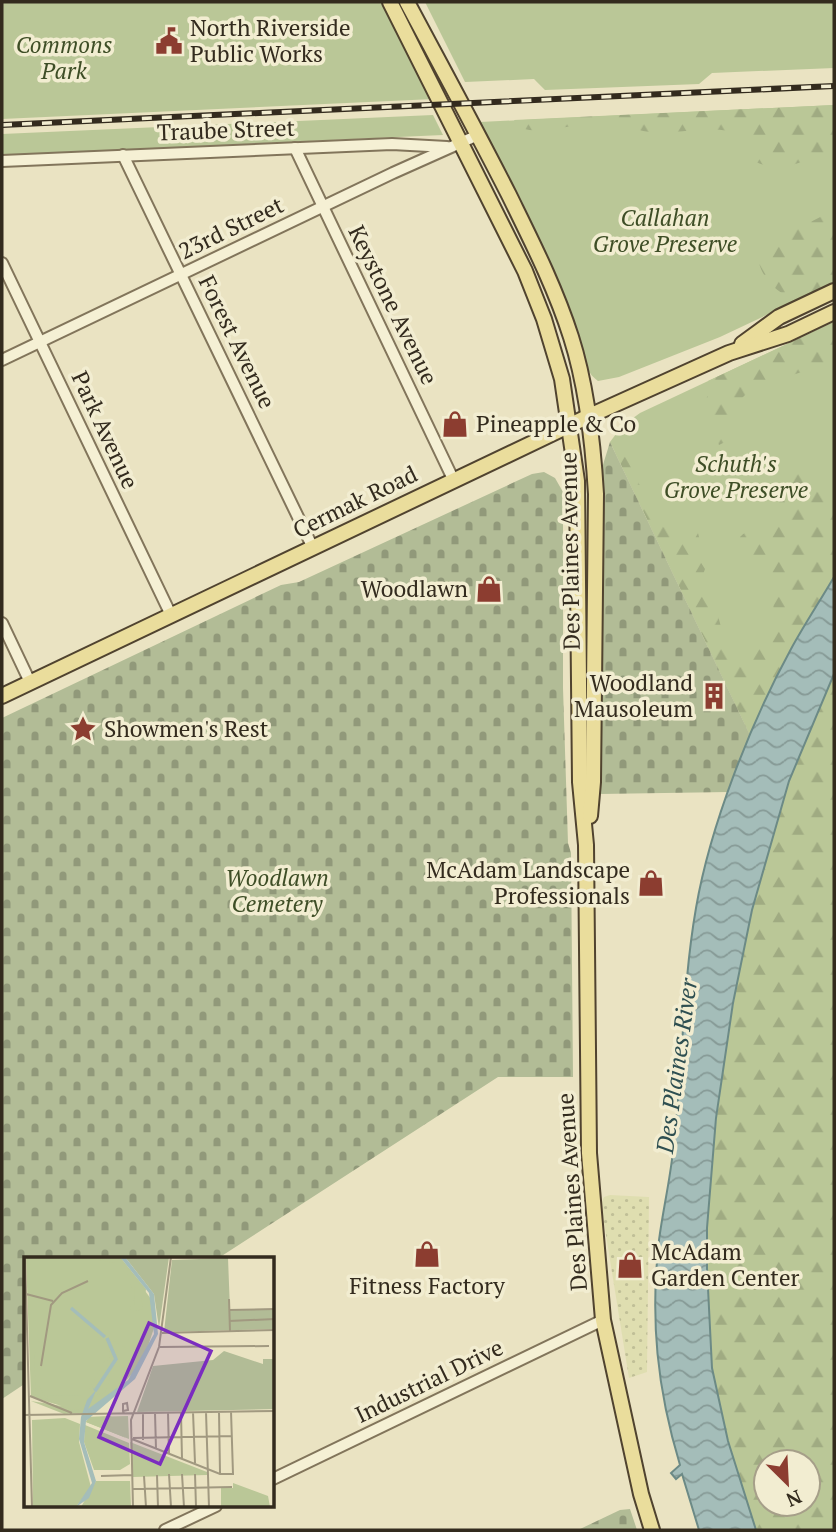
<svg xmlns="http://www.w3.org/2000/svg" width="836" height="1532" font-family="'PT Serif',serif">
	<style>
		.farmland { fill: url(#farmland-dots) }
		.green { fill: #bac797 }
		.forest { fill: url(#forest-firs); fill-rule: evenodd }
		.cemetery { fill: url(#cemetery-stones) }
		.water { fill: url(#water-waves); stroke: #6c8a86; stroke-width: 2 }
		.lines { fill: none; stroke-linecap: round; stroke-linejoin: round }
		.minor-casing { stroke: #82755b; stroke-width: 14 }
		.major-casing { stroke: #50432f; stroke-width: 18 }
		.minor { stroke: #f5f0d4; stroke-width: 10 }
		.major { stroke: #eadd9c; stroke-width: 14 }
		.rail-casing { stroke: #332b1e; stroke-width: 6 }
		.rail { stroke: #f2edd1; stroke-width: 3.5; stroke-dasharray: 10; stroke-linecap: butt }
		.labels { text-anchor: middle; stroke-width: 7; stroke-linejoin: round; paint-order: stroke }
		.poi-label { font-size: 23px; fill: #332b1e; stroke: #f2edd1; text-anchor: start }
		.park-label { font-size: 23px; font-style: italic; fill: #3e4e26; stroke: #f2edd1 }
		.street-label { font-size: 23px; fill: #332b1e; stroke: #f2edd1 }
		.water-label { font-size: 24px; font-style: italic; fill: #2e4f51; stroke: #f2edd1 }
		.inset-river { fill: none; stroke: #a4bdb9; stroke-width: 3.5 }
		.inset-road { fill: none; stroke: #a19980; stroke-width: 2 }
		.view { fill: #7b2cbf; fill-opacity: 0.15; stroke: #7b2cbf; stroke-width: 3.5 }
		.inset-edge { fill: none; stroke: #332b1e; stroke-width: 3.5 }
	</style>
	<defs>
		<pattern id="farmland-dots" width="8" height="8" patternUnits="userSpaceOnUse" patternTransform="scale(1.75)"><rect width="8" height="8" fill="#dfdeb0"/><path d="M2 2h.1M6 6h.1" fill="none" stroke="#c0bf97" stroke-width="1.8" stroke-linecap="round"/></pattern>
		<pattern id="forest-firs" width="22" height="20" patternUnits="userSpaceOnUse" patternTransform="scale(1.75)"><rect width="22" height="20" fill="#bac797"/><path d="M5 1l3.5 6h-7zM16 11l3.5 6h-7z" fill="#a0ab82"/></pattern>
		<pattern id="cemetery-stones" width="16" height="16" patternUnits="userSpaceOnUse" patternTransform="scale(1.75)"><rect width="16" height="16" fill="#b2bc96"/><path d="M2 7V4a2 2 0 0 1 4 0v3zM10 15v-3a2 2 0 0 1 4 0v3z" fill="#91997a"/></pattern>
		<pattern id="water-waves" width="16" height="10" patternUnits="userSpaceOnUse" patternTransform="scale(1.75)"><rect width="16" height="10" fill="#a4bdb9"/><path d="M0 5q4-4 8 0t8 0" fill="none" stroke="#869a96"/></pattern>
	</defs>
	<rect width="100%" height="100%" fill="#eae3c2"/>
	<polygon class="farmland" points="610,1195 649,1197 647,1372 629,1378 601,1204 604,1197"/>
	<g class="green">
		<polygon points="2,2 383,2 434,99 2,119"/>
		<polygon points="425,2 834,2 834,68 712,73 699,84 545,90 534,79 465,82"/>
		<path d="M834,105V283L720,337L619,377L598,381C580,368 578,338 572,318C549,250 513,186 480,122Z"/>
		<polygon points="433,115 443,135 2,155 2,134"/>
		<polygon points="834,322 834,577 750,735 610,442 622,426 640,413"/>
	</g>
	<g class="forest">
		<path d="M834,105V160C805,151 790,178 756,162C752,153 748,141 739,135C723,124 678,133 659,133C636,132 614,121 590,123C573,124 522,141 514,120Z"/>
		<path d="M834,210V283C824,288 814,294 804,297C785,303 763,280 759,263L785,235Z"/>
		<polygon points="834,322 834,369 808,370 752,388 739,401 727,441 719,445 701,407 713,387 708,381"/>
		<path d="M626,448L634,451L636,459L629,463L658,523L666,520C673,533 684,535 697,529L700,541L698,558L705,569L700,583L704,595L717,612L724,638L745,664L754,657L774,625L773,595L765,584L759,560L741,549L740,537C747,529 757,530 765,524C778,513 783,493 787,477L792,474L802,472L819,475L834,495V577L790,650L750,735L615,452Z"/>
		<path d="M834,674V1530H756C739,1477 718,1422 712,1367C700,1261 710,1154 726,1050C740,959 759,868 789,782C802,745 819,710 834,674ZM766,1462H808V1504H766Z"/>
	</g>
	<g class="cemetery">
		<polygon points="610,442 750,735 729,792 600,794 602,468"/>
		<polygon points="544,472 555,478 563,492 563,688 568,843 571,853 573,1077 498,1077 217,1259 26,1259 26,1383 2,1399 2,718 281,585 299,582 532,474"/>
		<polygon points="630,1509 637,1530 578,1530 620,1510"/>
	</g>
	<path class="water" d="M834,577V674L789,781L752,910L733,1003L716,1118L707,1228V1268L712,1368L728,1441L756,1530H699L682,1474L676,1479L671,1473L680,1465C657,1389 650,1319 659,1240C663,1210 670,1180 673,1151C683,1070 682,988 696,908C710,826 751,722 791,649C804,625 820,601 834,577Z"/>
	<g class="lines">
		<defs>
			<g id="minor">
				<polyline points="295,148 454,481"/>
				<polyline points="123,155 313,548"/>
				<polyline points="2,161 392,144 447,147"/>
				<polyline points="2,263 171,615"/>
				<polyline points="2,360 393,173 478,135"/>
				<polyline points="2,623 30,682"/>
				<polyline points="273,1479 603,1320"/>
				<polyline points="165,1530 216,1506"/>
			</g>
			<g id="major">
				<polyline points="390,2 525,271 544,319 562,379 577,481 580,782 586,845 589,1153 603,1320 641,1494 652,1530"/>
				<path d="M407,2C441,66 476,130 509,195C532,242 555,287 571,337C587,387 593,442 596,494L593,782L590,816"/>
				<polyline points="742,344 779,317 834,291"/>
				<polyline points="2,696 587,417 729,353 788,334 834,312"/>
			</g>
		</defs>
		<use href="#minor" class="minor-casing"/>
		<use href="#major" class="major-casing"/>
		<use href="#minor" class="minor"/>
		<use href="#major" class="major"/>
		<defs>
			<polyline id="rail" points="2,125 834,86"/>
		</defs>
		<use href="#rail" class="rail-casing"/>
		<use href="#rail" class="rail"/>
	</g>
	<defs>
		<symbol id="civic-bare" viewBox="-9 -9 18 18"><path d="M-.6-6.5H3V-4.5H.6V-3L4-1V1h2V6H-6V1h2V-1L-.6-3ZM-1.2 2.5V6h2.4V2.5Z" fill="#8c3d30" stroke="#f2edd1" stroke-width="2.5" paint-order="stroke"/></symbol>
		<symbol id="shop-bare" viewBox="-9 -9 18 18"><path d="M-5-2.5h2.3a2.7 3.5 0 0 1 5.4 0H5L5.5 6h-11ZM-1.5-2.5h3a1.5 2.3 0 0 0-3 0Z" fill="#8c3d30" stroke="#f2edd1" stroke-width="2.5" paint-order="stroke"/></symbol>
		<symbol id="building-bare" viewBox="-9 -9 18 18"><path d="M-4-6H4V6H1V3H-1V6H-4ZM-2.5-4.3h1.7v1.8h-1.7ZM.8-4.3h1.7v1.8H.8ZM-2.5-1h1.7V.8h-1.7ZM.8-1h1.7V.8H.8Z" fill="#8c3d30" stroke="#f2edd1" stroke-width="2.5" paint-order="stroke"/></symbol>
		<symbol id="sight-bare" viewBox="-9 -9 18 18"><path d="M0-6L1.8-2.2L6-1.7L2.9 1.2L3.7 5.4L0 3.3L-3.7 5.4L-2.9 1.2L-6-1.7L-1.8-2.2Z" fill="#8c3d30" stroke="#f2edd1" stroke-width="2.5" paint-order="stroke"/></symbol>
	</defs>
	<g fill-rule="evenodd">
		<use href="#civic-bare" x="150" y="22" width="38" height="38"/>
		<use href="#shop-bare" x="436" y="405" width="38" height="38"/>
		<use href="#shop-bare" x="470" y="570" width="38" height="38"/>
		<use href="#building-bare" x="695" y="677" width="38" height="38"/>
		<use href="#sight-bare" x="64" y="710" width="38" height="38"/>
		<use href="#shop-bare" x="632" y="864" width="38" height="38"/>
		<use href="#shop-bare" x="408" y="1235" width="38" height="38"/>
		<use href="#shop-bare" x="611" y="1246" width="38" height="38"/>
	</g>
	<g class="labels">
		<g class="poi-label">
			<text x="190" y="36">North Riverside<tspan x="190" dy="26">Public Works</tspan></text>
			<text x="476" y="432">Pineapple &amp; Co</text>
			<text x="468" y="597" text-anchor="end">Woodlawn</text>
			<text x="693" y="691" text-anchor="end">Woodland<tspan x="693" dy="26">Mausoleum</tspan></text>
			<text x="104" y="737">Showmen's Rest</text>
			<text x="630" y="878" text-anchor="end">McAdam Landscape<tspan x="630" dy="26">Professionals</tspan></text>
			<text x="651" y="1260">McAdam<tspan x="651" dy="26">Garden Center</tspan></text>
			<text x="427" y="1294" text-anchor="middle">Fitness Factory</text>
		</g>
		<g class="park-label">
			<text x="64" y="53">Commons<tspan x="64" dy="26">Park</tspan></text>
			<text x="665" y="226">Callahan<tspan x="665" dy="26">Grove Preserve</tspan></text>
			<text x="736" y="472">Schuth's<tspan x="736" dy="26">Grove Preserve</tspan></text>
			<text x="277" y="886">Woodlawn<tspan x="277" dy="26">Cemetery</tspan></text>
		</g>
		<g class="street-label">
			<text transform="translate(226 130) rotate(-2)" y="8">Traube Street</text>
			<text transform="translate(231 228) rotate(-26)" y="8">23rd Street</text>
			<text transform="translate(393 305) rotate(64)" y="8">Keystone Avenue</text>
			<text transform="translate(237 342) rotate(64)" y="8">Forest Avenue</text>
			<text transform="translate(105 430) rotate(65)" y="8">Park Avenue</text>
			<text transform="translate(355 502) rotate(-26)" y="8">Cermak Road</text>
			<text transform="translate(570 551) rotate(-91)" y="8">Des Plaines Avenue</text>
			<text transform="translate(572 1192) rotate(-94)" y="8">Des Plaines Avenue</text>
			<text transform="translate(429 1381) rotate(-26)" y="8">Industrial Drive</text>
		</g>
		<g class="water-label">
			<text transform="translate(677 1066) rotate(-82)" y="8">Des Plaines River</text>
		</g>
	</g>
	<g transform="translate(24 1257)">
		<rect width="250" height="250" fill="#eae3c2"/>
		<path d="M2,0H96L122,32L111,115L60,156L40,157L7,144L38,149L7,140ZM104,159L105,182L62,165L66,160ZM41,161L56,167L55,185L67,230L52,250H9L8,163ZM61,168L105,186L106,207L96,213H70L60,185ZM106,185L183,215V218L109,220ZM72,224H106L107,250H57ZM209,226L244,239L246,250H197V231H209Z" fill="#bac797"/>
		<path d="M96,0L127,42L131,68L120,101L97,130L63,153L68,140L81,135L86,123L82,114L67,127L71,134L58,153L46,152L12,139L10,94L15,99V129L23,143L24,138L59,139L66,131L61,126L70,123L80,105L86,103L84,81L102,91L111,64L108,55L119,52L117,39L110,29L111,47L108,51L105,53L111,40L103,17L91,6L74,3ZM87,159L89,163L80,168L102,181L62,165L65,160Z" fill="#bac797"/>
		<path d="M101,0H145L135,71L130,37ZM204,1L206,53L250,52V72L140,75L148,3ZM200,94L239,107V102H250V152L113,155L129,109L189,103Z" fill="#b2bc96"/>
		<path d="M96,0H101L130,37L134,77L111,122L62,164L60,185L72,224L65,241L52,250L68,226L55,182L57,160L63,143L71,134L68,130L72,134L64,152L104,123L130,77L125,36Z" fill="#a4bdb9"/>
		<path class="inset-river" d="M47,51L81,80M71,134L92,102L83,81"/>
		<path class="inset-road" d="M1,0L8,250M2,37L29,44M205,42L206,74M205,53L251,52M205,64L251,62M138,76L251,73M136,90L245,89M17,109L27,48L38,36L64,24M6,139L48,156M99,154L104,153L103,146L99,147V154L100,157M169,155L171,206M182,155L185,250M195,155L196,216M131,156L132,192M144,156L145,196M157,156L158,202M119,157V183M0,158L251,154M109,181L208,179M108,182L196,217H209L207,154M145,217L147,250M158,217L160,250M171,217L172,250M133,218L134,250M77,219L108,218M120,219L122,250M109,232L208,230M109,250L107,163L135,90L147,0"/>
		<path class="view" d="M125,66L187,94L136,207L75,180Z"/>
		<rect width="250" height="250" class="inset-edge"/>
	</g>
	<rect width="836" height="1532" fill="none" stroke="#332b1e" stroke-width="7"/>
	<g transform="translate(787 1483) rotate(156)"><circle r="33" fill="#f2edd1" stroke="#a69f89" stroke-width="2"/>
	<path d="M0-5L12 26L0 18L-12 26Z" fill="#8c3d30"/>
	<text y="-10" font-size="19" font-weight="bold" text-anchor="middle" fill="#332b1e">N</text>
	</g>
</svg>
